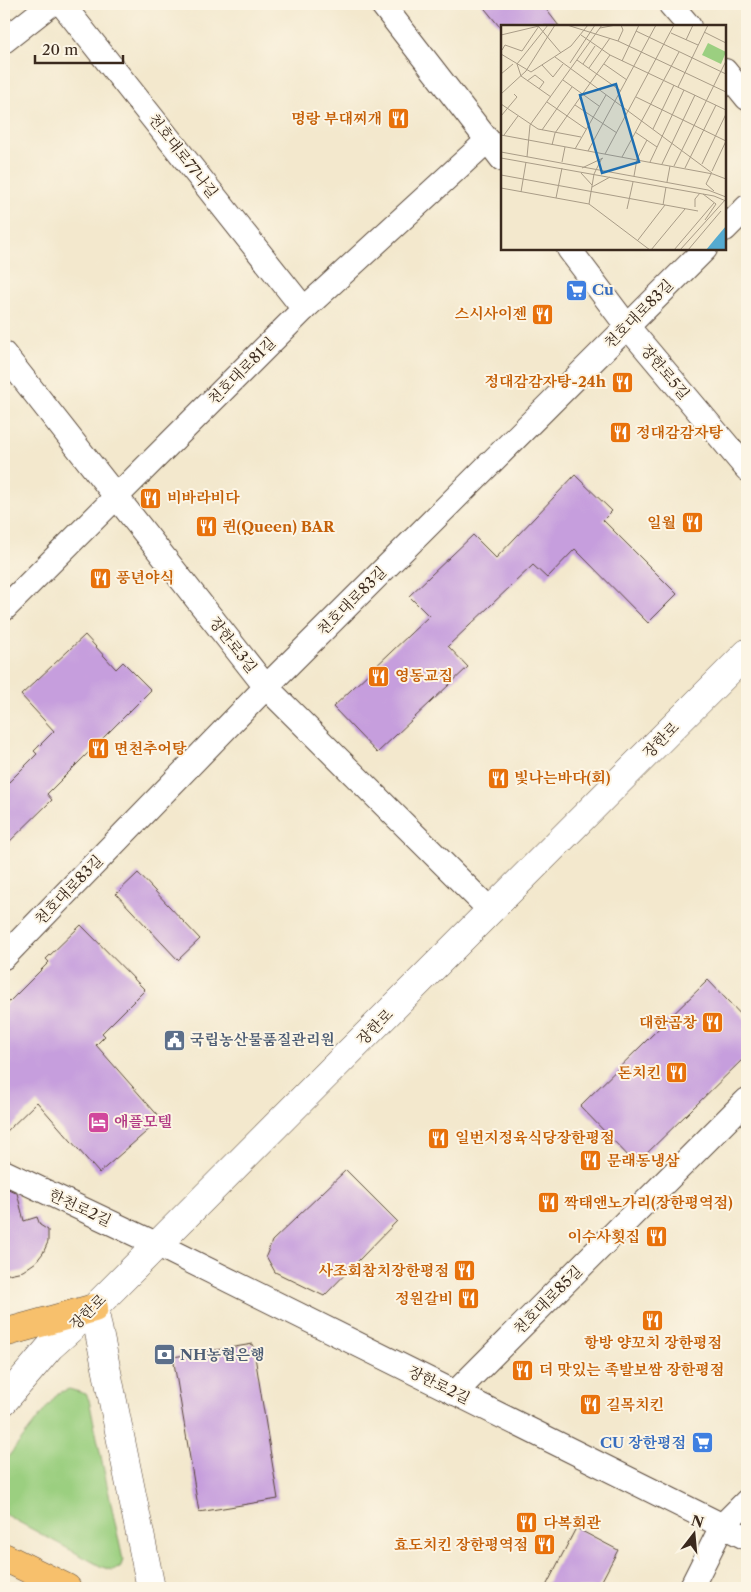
<svg xmlns="http://www.w3.org/2000/svg" width="751" height="1592" font-family="'Libre Caslon Text','Noto Serif KR',serif">
	<style>
		.green { fill: #9bcf80; stroke: #6b7c4f }
		.building { fill: #c69edd }
		.lines { fill: none; stroke-linecap: round; stroke-linejoin: round }
		.minor-casing { stroke: #574638; stroke-width: 26 }
		.tertiary-casing { stroke: #574638; stroke-width: 29 }
		.primary-casing { stroke: #574638; stroke-width: 29 }
		.minor { stroke: #fff; stroke-width: 24 }
		.tertiary { stroke: #fff; stroke-width: 28 }
		.primary { stroke: #f7c06c; stroke-width: 28 }
		.labels { text-anchor: middle; stroke-width: 4; stroke-linejoin: round; paint-order: stroke }
		.food-label { font-size: 15px; font-weight: bold; fill: #c56008; stroke: #fcf5e5; text-anchor: start }
		.street-label { font-size: 15px; fill: #3b2a1e; stroke: #fcf5e5 }
		.shop-label { font-size: 15px; font-weight: bold; fill: #366cbe; stroke: #fcf5e5; text-anchor: start }
		.service-label { font-size: 15px; font-weight: bold; fill: #4e5e75; stroke: #fcf5e5; text-anchor: start }
		.hotel-label { font-size: 15px; font-weight: bold; fill: #b23c85; stroke: #fcf5e5; text-anchor: start }
		.inset-road { fill: none; stroke: #a99c87; stroke-width: 1 }
		.view { fill: #1f6fb2; fill-opacity: 0.15; stroke: #1f6fb2; stroke-width: 2.5 }
		.inset-edge { fill: none; stroke: #3b2a1e; stroke-width: 2.5 }
	</style>
	<rect width="100%" height="100%" fill="#fcf5e5"/>
	<filter id="ink" filterUnits="userSpaceOnUse"><feTurbulence type="fractalNoise" baseFrequency=".02" numOctaves="2"/><feDisplacementMap in="SourceGraphic" scale="10" xChannelSelector="R" yChannelSelector="G"/><feConvolveMatrix kernelMatrix="1 2 1 2 8 2 1 2 1" color-interpolation-filters="sRGB"/></filter>
	<filter id="wash" filterUnits="userSpaceOnUse"><feTurbulence type="fractalNoise" baseFrequency=".0096" numOctaves="4" result="noise"/><feDisplacementMap in="SourceGraphic" scale="20" xChannelSelector="R" yChannelSelector="G"/><feGaussianBlur stdDeviation="1.12" result="paint"/><feColorMatrix in="noise" values="0 0 0 0 0 0 0 0 0 0 0 0 0 0 0 0 0 1.4 0 .05"/><feComposite in="paint" operator="in"/></filter>
	<g filter="url(#wash)">
		<rect width="100%" height="100%" fill="#f3e8cd"/>
		<polygon class="green" points="69,1389 86,1394 89,1400 123,1560 120,1568 112,1570 102,1567 4,1514 4,1462 58,1393"/>
		<g id="blocks">
			<g class="building">
				<polygon points="481,4 542,4 559,26 499,26"/>
				<polygon points="575,475 612,511 603,520 677,594 648,623 575,549 547,578 533,565 448,646 468,667 377,753 333,707 429,616 409,596 473,535 496,558"/>
				<polygon points="85,635 116,669 123,662 151,690 47,794 52,800 4,847 4,787 37,754 34,751 54,731 21,695"/>
				<polygon points="138,873 200,939 178,960 116,894"/>
				<polygon points="81,925 145,990 102,1033 105,1036 96,1045 161,1119 99,1173 37,1102 4,1134 4,1007 49,962 46,959"/>
				<polygon points="708,980 747,1021 747,1055 636,1164 580,1106"/>
				<polygon points="346,1170 397,1221 324,1296 275,1272 266,1256 272,1241"/>
				<polygon points="4,1187 17,1193 24,1221 37,1217 40,1225 48,1230 48,1242 43,1253 36,1262 23,1271 4,1275"/>
				<polygon points="253,1344 278,1499 199,1512 173,1357"/>
				<polygon points="576,1528 618,1550 598,1588 545,1588"/>
			</g>
		</g>
	</g>
	<g filter="url(#ink)">
		<use href="#blocks" fill-opacity="0" stroke="#574638" stroke-width="1"/>
		<g class="lines">
			<defs>
				<g id="minor">
					<polyline points="62,4 304,309"/>
					<polyline points="382,4 502,159"/>
					<polyline points="670,4 689,26"/>
					<polyline points="4,41 51,4"/>
					<polyline points="725,71 747,98"/>
					<polyline points="725,229 747,207"/>
					<polyline points="569,249 627,326 747,469"/>
					<polyline points="4,354 266,687 491,911"/>
					<polyline points="4,609 304,309 488,140"/>
					<polyline points="4,957 266,687 705,249"/>
					<polyline points="4,1172 156,1244 747,1538"/>
					<polyline points="455,1393 747,1100"/>
					<polyline points="691,1588 722,1526 747,1501"/>
				</g>
				<g id="tertiary">
					<polyline points="94,1308 151,1588"/>
					<polyline points="4,1401 50,1347 94,1308 747,653"/>
				</g>
				<g id="primary">
					<polyline points="4,1333 94,1308"/>
					<polyline points="4,1557 67,1588"/>
				</g>
			</defs>
			<use href="#minor" class="minor-casing"/>
			<use href="#tertiary" class="tertiary-casing"/>
			<use href="#primary" class="primary-casing"/>
			<use href="#minor" class="minor"/>
			<use href="#tertiary" class="tertiary"/>
			<use href="#primary" class="primary"/>
		</g>
	</g>
	<defs>
		<symbol id="restaurant-square" viewBox="-11 -11 22 22"><rect x="-9" y="-9" width="18" height="18" rx="4" fill="#e8710a" stroke="#fcf5e5"/><path d="M-5-6h1v4h1v-4h1v4h1v-4h1v5L-1.5 .5V6h-2V.5L-5-1ZM5-6V6H3V1.5H1.5Q1.5-4 5-6Z" fill="#fff"/></symbol>
		<symbol id="supermarket-square" viewBox="-11 -11 22 22"><rect x="-9" y="-9" width="18" height="18" rx="4" fill="#3f7fe0" stroke="#fcf5e5"/><path d="M-6-5.5h2.5l.6 2H6L4.5 2H-2.5L-4.4-4H-6ZM-1.5 3.2a1.3 1.3 0 1 0 .1 0ZM3 3.2a1.3 1.3 0 1 0 .1 0Z" fill="#fff"/></symbol>
		<symbol id="civic-square" viewBox="-11 -11 22 22"><rect x="-9" y="-9" width="18" height="18" rx="4" fill="#5c6f8a" stroke="#fcf5e5"/><path d="M-.6-6.5H3V-4.5H.6V-3L4-1V1h2V6H-6V1h2V-1L-.6-3ZM-1.2 2.5V6h2.4V2.5Z" fill="#fff"/></symbol>
		<symbol id="hotel-square" viewBox="-11 -11 22 22"><rect x="-9" y="-9" width="18" height="18" rx="4" fill="#d1479c" stroke="#fcf5e5"/><path d="M-6-4.5h1.5V1H6V5H4.5V3h-9V5H-6ZM-4 0a1.8 1.8 0 1 1 3.6 0ZM.5 0V-2.5h3Q6-2.5 6 0Z" fill="#fff"/></symbol>
		<symbol id="bank-square" viewBox="-11 -11 22 22"><rect x="-9" y="-9" width="18" height="18" rx="4" fill="#5c6f8a" stroke="#fcf5e5"/><path d="M-6-4H6V4H-6ZM0-2.3a2.3 2.3 0 1 0 0 4.6a2.3 2.3 0 1 0 0-4.6Z" fill="#fff"/></symbol>
	</defs>
	<g fill-rule="evenodd">
		<use href="#restaurant-square" x="386" y="106" width="25" height="25"/>
		<use href="#supermarket-square" x="564" y="278" width="25" height="25"/>
		<use href="#restaurant-square" x="530" y="302" width="25" height="25"/>
		<use href="#restaurant-square" x="610" y="370" width="25" height="25"/>
		<use href="#restaurant-square" x="608" y="420" width="25" height="25"/>
		<use href="#restaurant-square" x="138" y="486" width="25" height="25"/>
		<use href="#restaurant-square" x="680" y="510" width="25" height="25"/>
		<use href="#restaurant-square" x="194" y="514" width="25" height="25"/>
		<use href="#restaurant-square" x="88" y="566" width="25" height="25"/>
		<use href="#restaurant-square" x="366" y="664" width="25" height="25"/>
		<use href="#restaurant-square" x="86" y="736" width="25" height="25"/>
		<use href="#restaurant-square" x="486" y="766" width="25" height="25"/>
		<use href="#restaurant-square" x="700" y="1010" width="25" height="25"/>
		<use href="#civic-square" x="162" y="1028" width="25" height="25"/>
		<use href="#restaurant-square" x="664" y="1060" width="25" height="25"/>
		<use href="#hotel-square" x="86" y="1110" width="25" height="25"/>
		<use href="#restaurant-square" x="426" y="1126" width="25" height="25"/>
		<use href="#restaurant-square" x="578" y="1148" width="25" height="25"/>
		<use href="#restaurant-square" x="536" y="1190" width="25" height="25"/>
		<use href="#restaurant-square" x="644" y="1224" width="25" height="25"/>
		<use href="#restaurant-square" x="452" y="1258" width="25" height="25"/>
		<use href="#restaurant-square" x="456" y="1286" width="25" height="25"/>
		<use href="#restaurant-square" x="640" y="1308" width="25" height="25"/>
		<use href="#bank-square" x="152" y="1342" width="25" height="25"/>
		<use href="#restaurant-square" x="510" y="1358" width="25" height="25"/>
		<use href="#restaurant-square" x="578" y="1392" width="25" height="25"/>
		<use href="#supermarket-square" x="690" y="1430" width="25" height="25"/>
		<use href="#restaurant-square" x="514" y="1510" width="25" height="25"/>
		<use href="#restaurant-square" x="532" y="1532" width="25" height="25"/>
	</g>
	<g class="labels">
		<g class="food-label">
			<text x="382" y="124" text-anchor="end">명랑 부대찌개</text>
			<text x="527" y="319" text-anchor="end">스시사이젠</text>
			<text x="606" y="387" text-anchor="end">정대감감자탕-24h</text>
			<text x="636" y="438">정대감감자탕</text>
			<text x="167" y="503">비바라비다</text>
			<text x="676" y="528" text-anchor="end">일월</text>
			<text x="222" y="532">퀸(Queen) BAR</text>
			<text x="116" y="583">풍년야식</text>
			<text x="395" y="681">영동교집</text>
			<text x="114" y="754">면천추어탕</text>
			<text x="514" y="783">빛나는바다(회)</text>
			<text x="697" y="1028" text-anchor="end">대한곱창</text>
			<text x="661" y="1078" text-anchor="end">돈치킨</text>
			<text x="455" y="1143">일번지정육식당장한평점</text>
			<text x="607" y="1166">문래동냉삼</text>
			<text x="564" y="1208">짝태앤노가리(장한평역점)</text>
			<text x="640" y="1242" text-anchor="end">이수사횟집</text>
			<text x="449" y="1276" text-anchor="end">사조회참치장한평점</text>
			<text x="453" y="1304" text-anchor="end">정원갈비</text>
			<text x="653" y="1348" text-anchor="middle">항방 양꼬치 장한평점</text>
			<text x="539" y="1375">더 맛있는 족발보쌈 장한평점</text>
			<text x="606" y="1410">길목치킨</text>
			<text x="543" y="1528">다복회관</text>
			<text x="528" y="1550" text-anchor="end">효도치킨 장한평역점</text>
		</g>
		<g class="street-label">
			<text transform="translate(183 156) rotate(52)" y="5">천호대로77나길</text>
			<text transform="translate(639 314) rotate(-45)" y="5">천호대로83길</text>
			<text transform="translate(242 371) rotate(-45)" y="5">천호대로81길</text>
			<text transform="translate(665 372) rotate(50)" y="5">장한로5길</text>
			<text transform="translate(352 601) rotate(-45)" y="5">천호대로83길</text>
			<text transform="translate(233 645) rotate(52)" y="5">장한로3길</text>
			<text transform="translate(661 740) rotate(-45)" y="5">장한로</text>
			<text transform="translate(69 890) rotate(-46)" y="5">천호대로83길</text>
			<text transform="translate(375 1027) rotate(-45)" y="5">장한로</text>
			<text transform="translate(80 1208) rotate(25)" y="5">한천로2길</text>
			<text transform="translate(548 1300) rotate(-45)" y="5">천호대로85길</text>
			<text transform="translate(88 1312) rotate(-44)" y="5">장한로</text>
			<text transform="translate(439 1385) rotate(26)" y="5">장한로2길</text>
		</g>
		<g class="shop-label">
			<text x="592" y="295">Cu</text>
			<text x="686" y="1448" text-anchor="end">CU 장한평점</text>
		</g>
		<g class="service-label">
			<text x="190" y="1045">국립농산물품질관리원</text>
			<text x="180" y="1360">NH농협은행</text>
		</g>
		<g class="hotel-label">
			<text x="114" y="1127">애플모텔</text>
		</g>
	</g>
	<g transform="translate(501 25)">
		<rect width="225" height="225" fill="#f3e8cd"/>
		<path d="M207,18L225,27L220,39L201,30Z" fill="#9bcf80"/>
		<path d="M225,201V225H205L214,214Z" fill="#54aad0"/>
		<path class="inset-road" d="M47,0L16,39L20,51L50,72M66,0L117,16L225,67M38,2L60,28M99,3L115,0M135,6L225,49M203,7L225,18M170,8L197,20M0,10L38,1M80,10L109,30L225,85M185,15L192,0M117,16L122,5L120,0M1,25L4,20L21,26L38,1M0,29L30,47L70,21L87,0M54,32L211,148M76,35L120,66M121,36L138,0M69,38L94,0M82,39L94,21M103,39L126,55M41,40L52,52L62,39M88,43L109,13M0,49L12,39M62,55L98,81M26,56L34,50L43,57L38,64M177,62L207,0M0,69L25,46L54,0M135,72L225,116M46,77L85,104M0,79L37,104L80,112M74,80L116,108M0,91L16,72L13,69M152,104L173,60M41,105L71,62M134,107L156,122M0,110L212,149L225,154M3,110L17,91M51,120L54,108L109,30M74,124L105,70M87,126L155,0M0,127L207,165L225,172M104,129L173,0M26,132L29,100L101,0M121,132L178,27M0,133L213,171L225,176M61,137L64,122M149,137L183,65M161,139L194,70M201,139L225,89M173,141L225,36M81,143L102,133M184,143L215,80M211,146L225,116M80,148L91,160M210,149L205,159L213,166M0,150L197,186M133,151L136,134L146,115M166,157L169,141M91,162L109,152M0,163L88,179L149,225M20,167L25,137M202,169L215,179L204,195M55,173L61,143M88,179L93,149L101,133M162,180L165,162M194,182V174L199,168M126,184L132,157M137,215L164,180M150,225L184,184M173,225L213,178M179,225L225,174M187,225L220,186"/>
		<path class="view" d="M115,59L138,137L101,148L79,70Z"/>
		<rect width="225" height="225" class="inset-edge"/>
	</g>
	<rect width="751" height="1592" fill="none" stroke="#fcf5e5" stroke-width="20"/>
	<g transform="translate(694 1534) rotate(16)" stroke="#fcf5e5" stroke-width="4" paint-order="stroke">
	<path d="M0-4L9 19L0 12L-9 19Z" fill="#3b2a1e"/>
	<text y="-8" font-size="14" font-weight="bold" text-anchor="middle" fill="#3b2a1e">N</text>
	</g>
	<path d="M35 55v8h88v-8" fill="none" stroke="#3b2a1e" stroke-width="2.5"/>
	<text x="42" y="55" font-size="15" fill="#3b2a1e" stroke="#fcf5e5" stroke-width="4" paint-order="stroke">20 m</text>
</svg>
